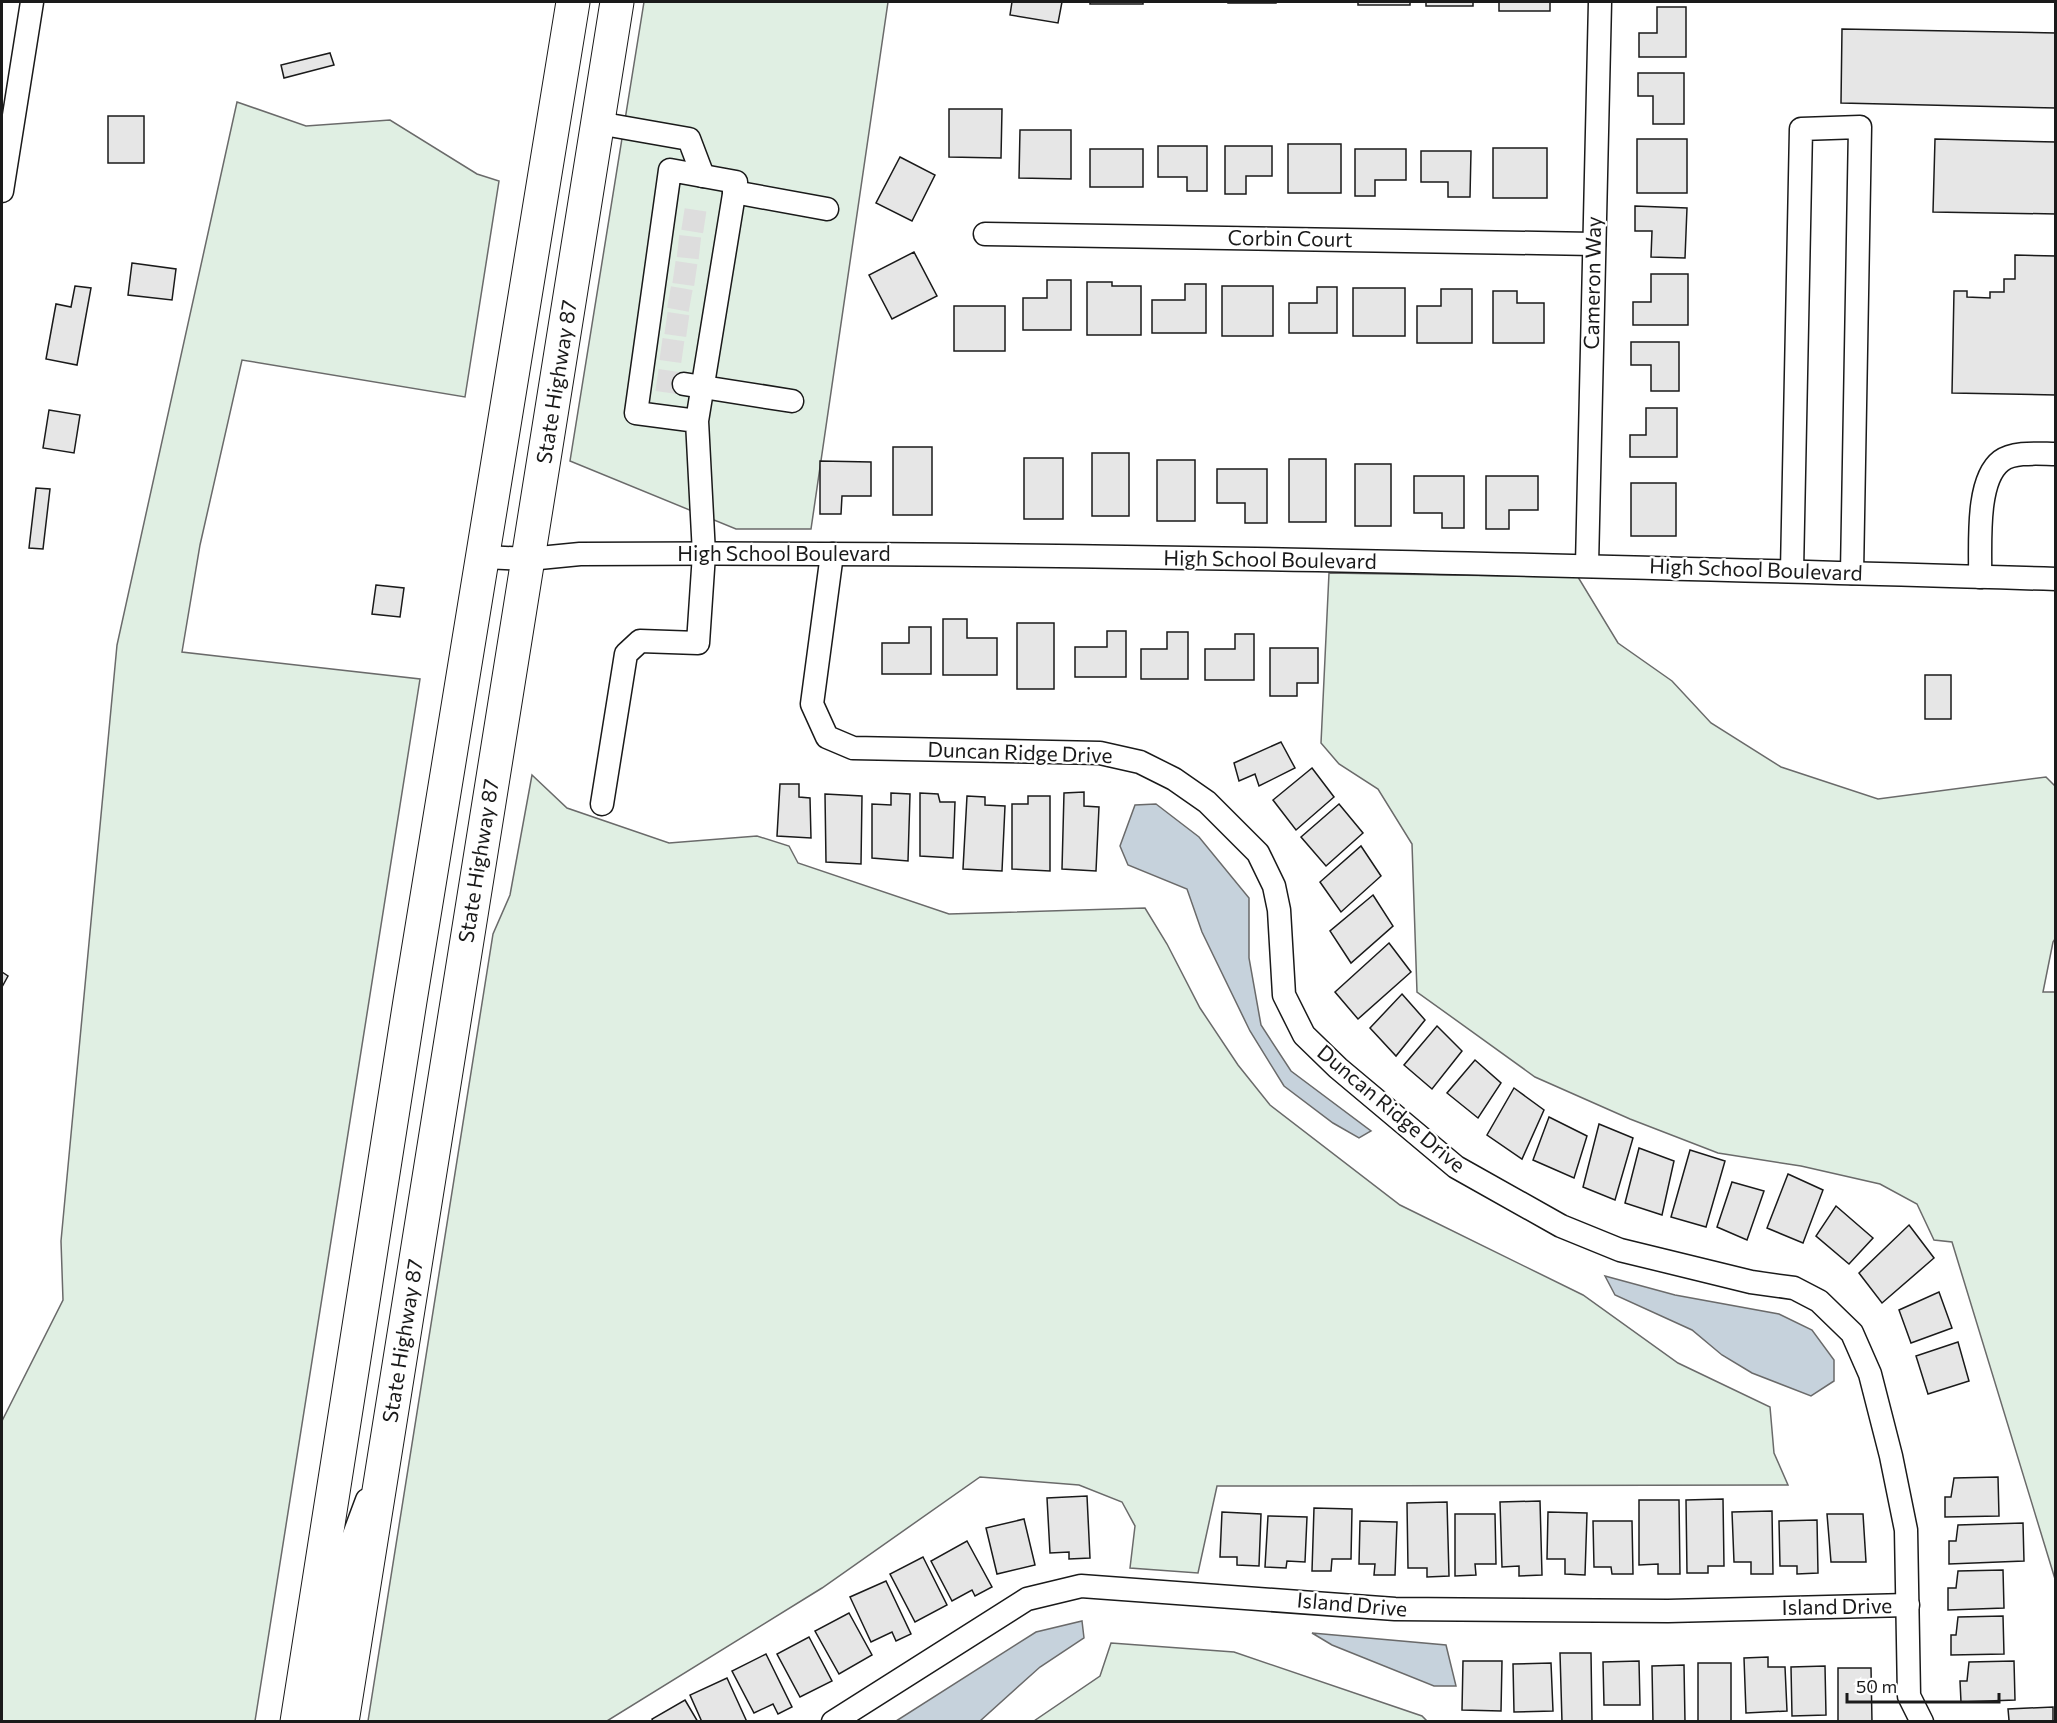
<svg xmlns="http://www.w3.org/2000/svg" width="2057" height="1723" font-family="Commissioner,sans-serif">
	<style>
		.green { fill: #e0efe3; stroke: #6a6a6a; stroke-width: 1.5 }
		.water { fill: #c6d2dc; stroke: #6a6a6a; stroke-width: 1.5 }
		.building { fill: #e6e6e6; stroke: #1a1a1a; stroke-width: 1.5 }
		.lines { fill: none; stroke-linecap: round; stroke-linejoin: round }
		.minor-tunnel { stroke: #ddd; stroke-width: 22; stroke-dasharray: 22 11; stroke-linecap: butt }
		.minor-casing { stroke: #1a1a1a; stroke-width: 25 }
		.highway-casing { stroke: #1a1a1a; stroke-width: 35 }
		.minor { stroke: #fff; stroke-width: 22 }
		.highway { stroke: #fff; stroke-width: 33 }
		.labels { text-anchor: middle; stroke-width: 4.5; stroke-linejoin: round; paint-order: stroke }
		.street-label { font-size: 21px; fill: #1a1a1a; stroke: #fff }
	</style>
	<rect width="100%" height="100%" fill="#fff"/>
	<g class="green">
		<polygon points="644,2 888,2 811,529 736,529 570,461"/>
		<polygon points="237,102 306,126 390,120 477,174 499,181 465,397 242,360 200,545 182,652 420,679 255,1721 2,1721 2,1421 63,1300 61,1241 117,645"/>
		<polygon points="1329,573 1578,577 1618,643 1672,681 1711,723 1781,767 1878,799 2046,777 2055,786 2055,939 2053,942 2043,992 2056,992 2055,1579 1952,1242 1934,1240 1917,1204 1880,1184 1801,1166 1718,1153 1630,1119 1535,1077 1417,992 1412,844 1378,789 1339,764 1321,743"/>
		<polygon points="532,775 567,808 669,843 757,836 789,846 798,863 949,914 1145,908 1167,944 1200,1008 1238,1065 1270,1105 1400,1205 1583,1295 1678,1363 1770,1407 1774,1453 1788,1485 1217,1486 1198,1573 1130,1568 1135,1526 1122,1502 1079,1485 980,1477 822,1588 607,1721 368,1721 493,934 510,895"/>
		<polygon points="1111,1643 1234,1652 1422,1716 1427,1721 1034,1721 1100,1676"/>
	</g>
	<g class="water">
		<polygon points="1156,804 1199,837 1249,898 1249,958 1261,1025 1291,1071 1371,1131 1359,1138 1333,1123 1284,1086 1250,1031 1202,932 1187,889 1128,865 1120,846 1135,805"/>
		<polygon points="1605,1276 1675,1295 1779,1314 1812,1330 1834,1360 1834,1381 1811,1396 1752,1373 1722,1355 1692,1330 1615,1295"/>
		<polygon points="1082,1621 1084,1638 1040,1667 980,1721 896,1721 1036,1632"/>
		<polygon points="1312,1633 1446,1645 1456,1686 1434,1686 1332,1645"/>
	</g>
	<g class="building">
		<polygon points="1012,2 1062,2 1058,23 1010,15"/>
		<rect x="1090" y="2" width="53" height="2"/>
		<rect x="1228" y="2" width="48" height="1"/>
		<rect x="1358" y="2" width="52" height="3"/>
		<rect x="1426" y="2" width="47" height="4"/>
		<rect x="1499" y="2" width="51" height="9"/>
		<polygon points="1657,7 1686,7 1686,57 1639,57 1639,33 1657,33"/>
		<polygon points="1842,29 2056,33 2056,108 1841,103"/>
		<polygon points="330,53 334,65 284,78 281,65"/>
		<polygon points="1638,73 1684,73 1684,124 1653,124 1653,96 1638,96"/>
		<polygon points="949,109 1002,109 1001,158 949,157"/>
		<rect x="108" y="116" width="36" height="47"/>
		<polygon points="1020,130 1071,130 1071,179 1019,178"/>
		<rect x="1637" y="139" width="50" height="54"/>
		<polygon points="1935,139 2056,142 2056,214 1933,212"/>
		<rect x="1288" y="144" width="53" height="49"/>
		<polygon points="1158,146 1207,146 1207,191 1187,191 1187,177 1158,177"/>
		<polygon points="1225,146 1272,146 1272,176 1246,176 1246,194 1225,194"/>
		<rect x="1493" y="148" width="54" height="50"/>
		<rect x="1090" y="149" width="53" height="38"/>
		<polygon points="1355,149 1406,149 1406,180 1375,180 1375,196 1355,196"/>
		<polygon points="1421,151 1471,151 1470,197 1448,197 1448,182 1421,182"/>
		<polygon points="900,157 935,175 912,221 876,203"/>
		<polygon points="1635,206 1687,208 1685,258 1651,257 1652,231 1635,231"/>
		<polygon points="914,252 937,296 892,319 869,275"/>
		<polygon points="2015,255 2056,256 2056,395 1952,393 1954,291 1967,291 1967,297 1990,298 1990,292 2004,292 2004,279 2015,279"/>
		<polygon points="132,263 176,269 172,300 128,295"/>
		<polygon points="1651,274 1688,274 1688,325 1633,325 1633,302 1651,302"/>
		<polygon points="1047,280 1071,280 1071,330 1023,330 1023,298 1047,298"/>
		<polygon points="1087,282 1112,282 1112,286 1141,286 1141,335 1087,335"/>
		<polygon points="1185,284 1206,284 1206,333 1152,333 1152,300 1185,300"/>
		<polygon points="75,286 91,288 77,365 46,359 56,304 71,307"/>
		<rect x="1222" y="286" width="51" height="50"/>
		<polygon points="1317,287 1337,287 1337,333 1289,333 1289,303 1317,303"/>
		<rect x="1353" y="288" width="52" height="48"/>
		<polygon points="1441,289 1472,289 1472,343 1417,343 1417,306 1441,306"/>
		<polygon points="1493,291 1517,291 1517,303 1544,303 1544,343 1493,343"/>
		<rect x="954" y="306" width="51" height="45"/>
		<polygon points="1631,342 1679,342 1679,391 1651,391 1651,365 1631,365"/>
		<polygon points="1646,408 1677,408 1677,457 1630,457 1630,435 1646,435"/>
		<polygon points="49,410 80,415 74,453 43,448"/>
		<rect x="893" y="447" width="39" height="68"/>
		<rect x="1092" y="453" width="37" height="63"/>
		<rect x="1024" y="458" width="39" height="61"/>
		<rect x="1289" y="459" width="37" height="63"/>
		<rect x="1157" y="460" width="38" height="61"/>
		<polygon points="820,461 871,462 871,496 842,496 841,514 820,514"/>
		<rect x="1355" y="464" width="36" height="62"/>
		<polygon points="1217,469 1267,469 1267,523 1245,523 1245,503 1217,503"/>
		<polygon points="1414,476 1464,476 1464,528 1442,528 1442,513 1414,513"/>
		<polygon points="1486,476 1538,476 1538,510 1509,510 1509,529 1486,529"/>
		<rect x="1631" y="483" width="45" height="53"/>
		<polygon points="36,488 50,489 43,549 29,548"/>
		<polygon points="376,585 404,588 400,617 372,614"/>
		<polygon points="943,619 967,619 967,638 997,638 997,675 943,675"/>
		<rect x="1017" y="623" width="37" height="66"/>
		<polygon points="909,627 931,627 931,674 882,674 882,643 909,643"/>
		<polygon points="1107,631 1126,631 1126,677 1075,677 1075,647 1107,647"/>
		<polygon points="1167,632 1188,632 1188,679 1141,679 1141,649 1167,649"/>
		<polygon points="1235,634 1254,634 1254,680 1205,680 1205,649 1235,649"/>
		<polygon points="1270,648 1318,648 1318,683 1297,683 1297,696 1270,696"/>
		<rect x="1925" y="675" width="26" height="44"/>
		<polygon points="1281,742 1295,768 1259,786 1255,774 1239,781 1234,763"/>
		<polygon points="1312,768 1334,797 1296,830 1273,800"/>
		<polygon points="780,784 799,784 799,797 810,798 811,838 777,836"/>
		<polygon points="1084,792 1084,806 1099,807 1096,871 1062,869 1064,793"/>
		<polygon points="891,793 910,794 908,861 872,858 872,804 891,805"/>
		<polygon points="920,793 938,794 940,802 955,802 953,858 920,856"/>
		<polygon points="825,794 862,796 861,864 826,862"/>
		<polygon points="967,796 985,797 985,805 1005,806 1002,871 963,869"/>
		<polygon points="1028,796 1050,796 1050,871 1012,869 1012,804 1028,804"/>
		<polygon points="1339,804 1363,833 1326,866 1301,837"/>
		<polygon points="1361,846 1381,876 1341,912 1320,882"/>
		<polygon points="1373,895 1393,926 1351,963 1330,931"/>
		<polygon points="1389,943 1411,972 1358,1019 1335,992"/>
		<polygon points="2,972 8,976 2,987"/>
		<polygon points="1402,994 1425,1020 1396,1056 1370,1028"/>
		<polygon points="1437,1026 1462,1051 1432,1089 1404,1065"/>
		<polygon points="1475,1060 1501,1083 1478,1118 1447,1093"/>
		<polygon points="1514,1088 1544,1110 1522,1159 1487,1135"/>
		<polygon points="1549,1117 1587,1136 1574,1178 1533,1160"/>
		<polygon points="1599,1124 1633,1138 1615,1200 1583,1187"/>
		<polygon points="1639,1148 1674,1161 1662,1215 1625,1203"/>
		<polygon points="1690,1150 1725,1161 1706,1227 1671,1217"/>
		<polygon points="1788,1174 1823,1190 1803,1243 1767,1228"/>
		<polygon points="1732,1182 1764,1191 1747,1240 1717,1227"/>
		<polygon points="1836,1206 1873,1238 1849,1264 1816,1236"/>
		<polygon points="1909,1225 1934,1258 1882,1303 1859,1273"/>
		<polygon points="1939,1292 1952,1328 1911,1343 1899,1310"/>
		<polygon points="1958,1342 1969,1381 1928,1394 1916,1356"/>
		<polygon points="1998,1477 1999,1516 1945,1517 1945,1497 1951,1497 1954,1478"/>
		<polygon points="1087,1496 1090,1558 1069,1559 1069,1552 1050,1553 1047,1498"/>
		<polygon points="1723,1499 1724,1566 1708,1566 1708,1573 1687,1573 1686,1500"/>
		<polygon points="1639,1500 1679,1500 1680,1574 1658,1574 1658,1564 1639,1565"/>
		<polygon points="1540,1501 1542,1575 1519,1576 1519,1566 1502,1567 1500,1502"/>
		<polygon points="1447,1502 1449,1576 1427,1577 1427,1568 1408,1568 1407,1503"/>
		<polygon points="1314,1508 1352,1509 1351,1559 1332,1559 1331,1571 1312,1571"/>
		<polygon points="1772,1511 1773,1574 1751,1574 1751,1562 1734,1562 1732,1512"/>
		<polygon points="1222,1512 1261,1514 1259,1566 1237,1565 1237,1557 1220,1557"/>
		<polygon points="1548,1512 1587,1513 1585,1575 1565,1574 1565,1559 1547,1559"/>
		<polygon points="1455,1514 1495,1514 1496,1564 1475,1564 1476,1575 1455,1576"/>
		<polygon points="1827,1514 1863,1514 1866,1562 1831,1562"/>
		<polygon points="1268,1516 1307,1517 1305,1562 1287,1561 1286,1568 1265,1567"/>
		<polygon points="1024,1519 1035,1565 997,1574 986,1528"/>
		<polygon points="1817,1520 1818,1573 1797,1574 1797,1566 1780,1566 1779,1521"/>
		<polygon points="1360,1521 1397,1522 1395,1575 1374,1575 1375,1564 1359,1564"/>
		<polygon points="1593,1521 1632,1521 1633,1574 1612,1574 1611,1567 1594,1567"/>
		<polygon points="2023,1523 2024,1561 1949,1564 1949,1541 1956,1541 1958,1525"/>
		<polygon points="967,1541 992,1587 975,1596 972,1590 952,1601 931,1561"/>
		<polygon points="923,1557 947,1605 915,1622 890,1574"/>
		<polygon points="2003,1570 2004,1608 1948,1610 1948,1588 1956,1588 1958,1571"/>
		<polygon points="886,1581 911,1634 896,1641 892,1632 871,1642 850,1597"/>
		<polygon points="849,1613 872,1655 839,1674 815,1631"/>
		<polygon points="2003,1616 2004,1654 1951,1655 1951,1635 1956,1635 1958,1617"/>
		<polygon points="809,1637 832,1681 800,1697 777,1654"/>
		<polygon points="1560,1653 1591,1653 1592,1722 1562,1722"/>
		<polygon points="766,1654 792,1707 778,1714 773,1704 754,1713 732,1671"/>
		<polygon points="1768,1657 1768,1667 1785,1667 1787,1711 1746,1713 1744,1658"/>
		<polygon points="1463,1661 1502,1661 1501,1711 1462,1710"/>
		<polygon points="1639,1661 1640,1705 1604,1705 1603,1662"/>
		<polygon points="2014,1661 2015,1700 1961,1702 1960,1681 1967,1681 1969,1662"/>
		<polygon points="1551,1663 1553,1711 1514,1712 1513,1664"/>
		<rect x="1698" y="1663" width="33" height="59"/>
		<polygon points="1684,1665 1685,1722 1653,1722 1652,1666"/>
		<polygon points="1825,1666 1826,1715 1792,1716 1791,1667"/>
		<polygon points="1838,1668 1871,1668 1872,1722 1838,1722"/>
		<polygon points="727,1678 747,1722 702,1722 690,1695"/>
		<polygon points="685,1700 698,1722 653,1722 652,1719"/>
		<polygon points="2053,1707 2053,1722 2006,1722 2009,1720 2008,1709"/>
	</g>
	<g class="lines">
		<g class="minor-tunnel">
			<polyline points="683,219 709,223"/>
			<polyline points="678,246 705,249"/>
			<polyline points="674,272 701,276"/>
			<polyline points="669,297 697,302"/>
			<polyline points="666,323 693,327"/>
			<polyline points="661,349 689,353"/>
			<polyline points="657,380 684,384"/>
		</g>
		<defs>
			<g id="minor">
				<polyline points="598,123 689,139 703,176"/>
				<polyline points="2,191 32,2"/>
				<polyline points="734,192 827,209"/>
				<polyline points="985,234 1594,244"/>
				<polyline points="684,384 792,401"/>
				<polyline points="832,554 812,704 827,737 853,748 1100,753 1140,762 1174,779 1207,802 1258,853 1274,886 1279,910 1284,995 1304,1035 1338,1068 1456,1167 1561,1226 1620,1250 1751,1282 1794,1288 1819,1301 1852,1333 1870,1374 1891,1456 1906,1530 1909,1696 1922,1722"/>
				<path d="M484,557L529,559L580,554C1072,551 1564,565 2056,579"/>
				<polyline points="1587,565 1600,2"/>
				<polyline points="1792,571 1801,129 1860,127 1852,573"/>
				<path d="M1980,577C1981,547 1975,481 2001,461C2014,451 2040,454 2056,454"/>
				<polyline points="602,804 626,654 640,641 698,643 704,554 697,421 736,182 670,170 636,413 697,421"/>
				<polyline points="321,1722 351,1543 367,1500"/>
				<polyline points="833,1722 1027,1599 1081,1586 1395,1609 1668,1611 1908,1605"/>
			</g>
			<g id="highway">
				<polyline points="297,1722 410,1001 573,2"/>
				<polyline points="342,1722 617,2"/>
			</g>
		</defs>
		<use href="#minor" class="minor-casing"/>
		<use href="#highway" class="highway-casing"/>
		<use href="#minor" class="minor"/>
		<use href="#highway" class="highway"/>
	</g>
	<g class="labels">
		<g class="street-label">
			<text transform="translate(1290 239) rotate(1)" y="7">Corbin Court</text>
			<text transform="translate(1593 283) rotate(-89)" y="7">Cameron Way</text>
			<text transform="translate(557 382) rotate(-81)" y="7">State Highway 87</text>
			<text x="784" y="561">High School Boulevard</text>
			<text transform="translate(1270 560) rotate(1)" y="7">High School Boulevard</text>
			<text transform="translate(1756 570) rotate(2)" y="7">High School Boulevard</text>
			<text transform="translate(1020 753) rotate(2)" y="7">Duncan Ridge Drive</text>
			<text transform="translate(479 861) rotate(-81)" y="7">State Highway 87</text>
			<text transform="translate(1391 1109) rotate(40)" y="7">Duncan Ridge Drive</text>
			<text transform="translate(403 1341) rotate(-81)" y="7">State Highway 87</text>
			<text transform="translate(1352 1605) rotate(5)" y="7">Island Drive</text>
			<text transform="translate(1837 1607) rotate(-1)" y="7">Island Drive</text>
		</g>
	</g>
	<rect width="2057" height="1723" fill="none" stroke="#1a1a1a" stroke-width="6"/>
	<path d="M1847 1693v9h152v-9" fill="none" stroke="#1a1a1a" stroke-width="3"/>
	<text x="1856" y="1693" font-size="18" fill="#1a1a1a" stroke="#ffffff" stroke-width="4.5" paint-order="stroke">50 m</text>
</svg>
